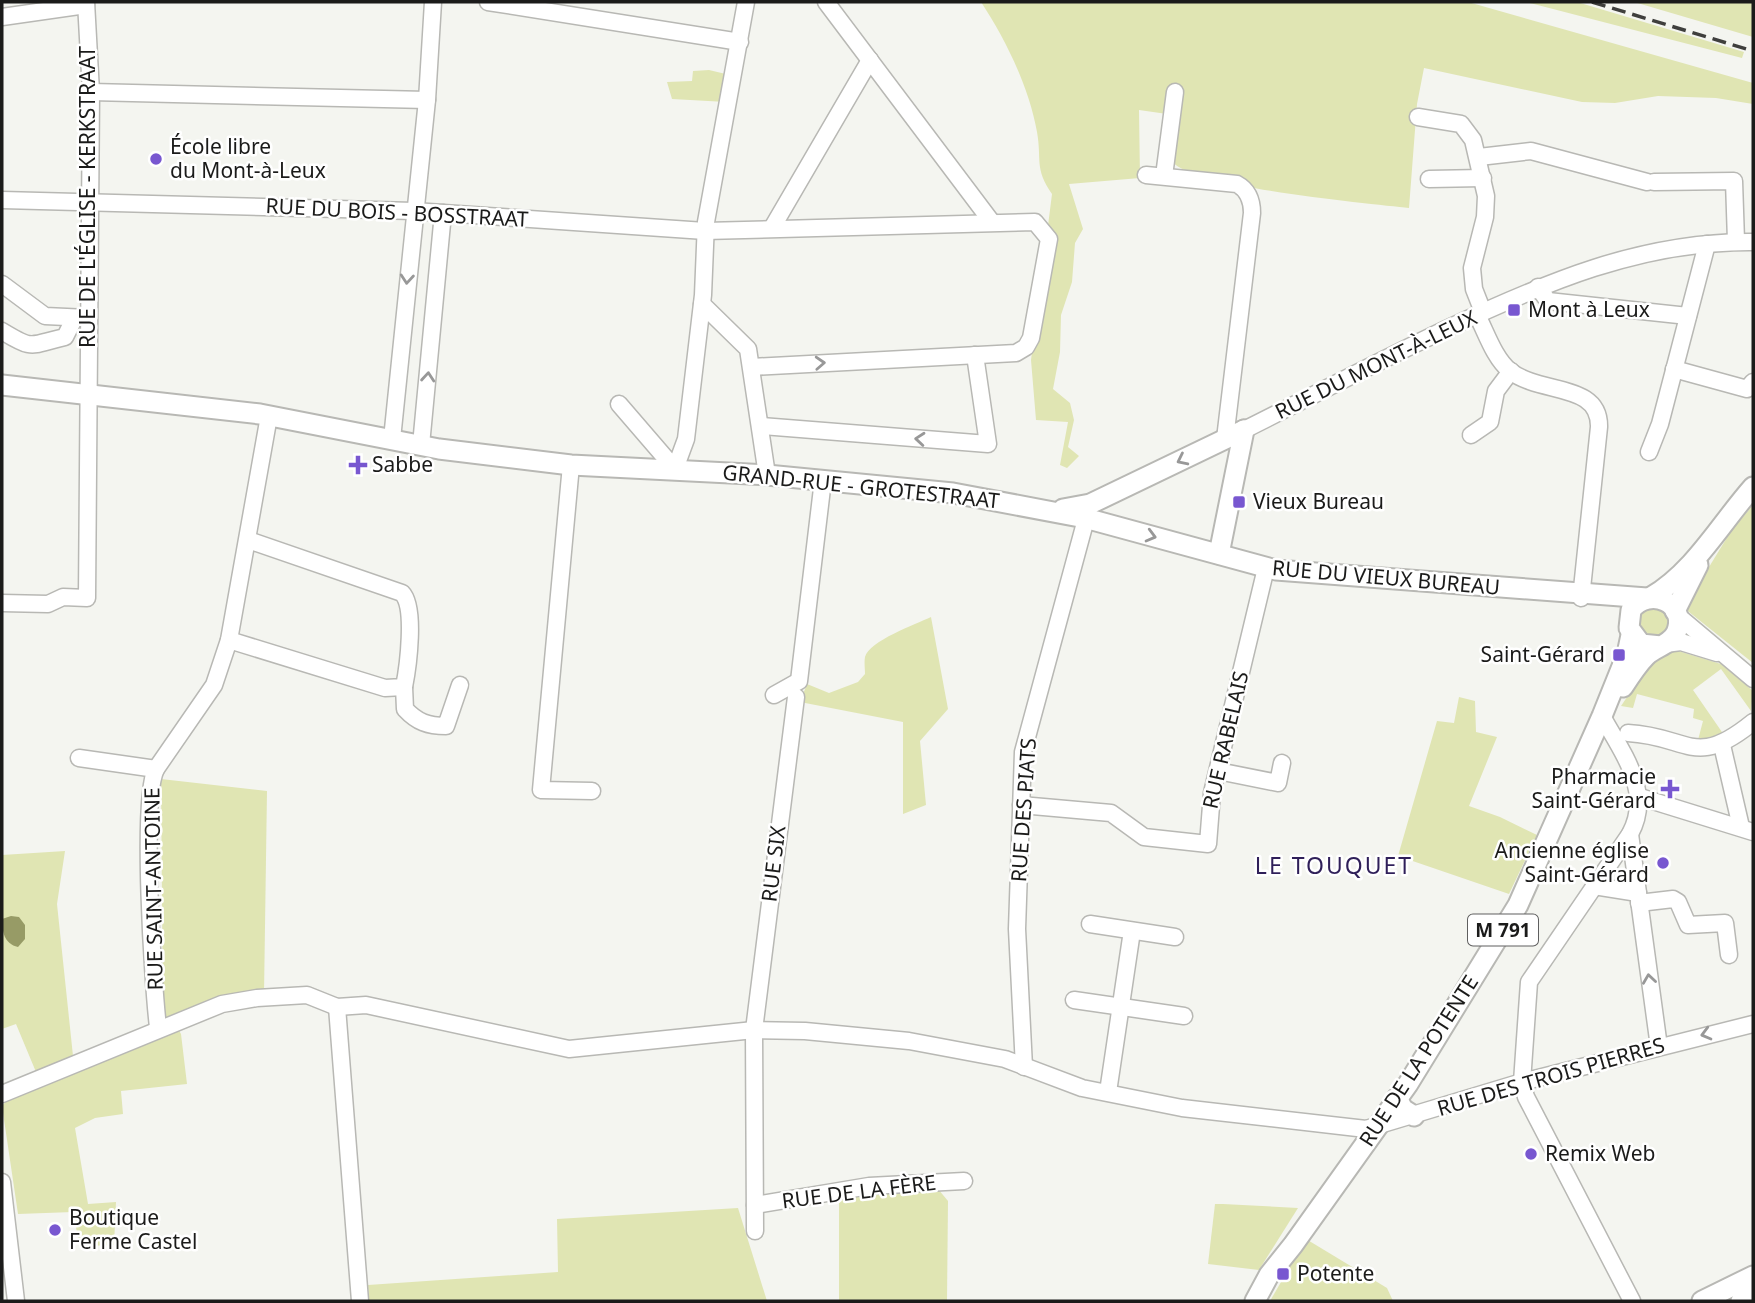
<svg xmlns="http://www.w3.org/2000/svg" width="1755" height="1303" font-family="'Noto Sans',sans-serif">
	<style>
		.green { fill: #e0e5b3 }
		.water { fill: #979b66 }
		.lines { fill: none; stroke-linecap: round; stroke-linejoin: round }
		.minor-casing { stroke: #b8b8b4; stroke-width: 19 }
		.major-casing { stroke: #b8b8b4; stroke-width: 23 }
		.minor { stroke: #fff; stroke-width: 16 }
		.major { stroke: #fff; stroke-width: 19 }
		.rail { stroke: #3f3f3d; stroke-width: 3.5; stroke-dasharray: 14 7; stroke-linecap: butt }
		.oneway { stroke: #989898 }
		.poi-dot { fill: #7857d0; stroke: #fff; stroke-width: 2.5 }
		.labels { text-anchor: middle; stroke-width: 5; stroke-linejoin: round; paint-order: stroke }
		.shield { fill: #fff; stroke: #5f5f5f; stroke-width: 2 }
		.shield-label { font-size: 19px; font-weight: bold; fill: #1b1b1a }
		.poi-label { font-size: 21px; fill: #1b1b1a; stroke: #fff; text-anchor: start }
		.street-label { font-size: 21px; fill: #1b1b1a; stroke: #fff }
		.neighbourhood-label { font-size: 23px; letter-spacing: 2px; fill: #2f1f59; stroke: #fff }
	</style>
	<rect width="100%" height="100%" fill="#f4f5f0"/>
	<g class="green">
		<path d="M981,2H1468L1753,83V104L1716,98L1658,96L1615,103L1582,102L1424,68L1417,104L1409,208C1372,204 1190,187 1173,162C1165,151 1168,127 1167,114L1139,110L1140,178L1069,184L1083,229L1075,243L1072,282L1061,315L1060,352L1053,389L1070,403L1074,420L1068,447L1079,456L1067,468L1060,465L1068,422L1036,420L1031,360L1052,194C1034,168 1042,160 1037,132C1029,87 1006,40 981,2Z"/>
		<polygon points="1526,2 1577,2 1744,52 1742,58"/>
		<polygon points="1634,2 1753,2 1753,37"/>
		<polygon points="709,70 730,75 726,102 672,99 667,82 692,81 693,71"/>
		<polygon points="1753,505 1753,663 1684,608 1731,531"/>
		<polygon points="1648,605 1667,611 1671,624 1662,638 1649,640 1635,619"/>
		<path d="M931,617L948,709L920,741L926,805L903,814V722L800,702L807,684L829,693L858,682L865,674C865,669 864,662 865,657C869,641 916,624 931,617Z"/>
		<polygon points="1675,650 1721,664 1753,691 1751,711 1721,669 1693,690 1724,735 1717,739 1698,740 1703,721 1693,718 1694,709 1637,694 1633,708 1621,706 1652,660"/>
		<polygon points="1459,697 1475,701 1476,732 1497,737 1469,806 1500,817 1537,835 1509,894 1398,856 1437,721 1454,723"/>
		<polygon points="161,779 267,791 264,994 163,1022"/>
		<polygon points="65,851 57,904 73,1056 36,1072 16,1024 2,1029 2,855"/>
		<polygon points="177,1027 181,1034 187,1084 121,1091 123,1114 95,1118 75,1128 88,1204 116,1202 114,1245 87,1246 79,1243 73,1212 18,1214 2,1106 8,1099"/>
		<polygon points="898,1189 938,1189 948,1201 947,1301 839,1301 839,1199"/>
		<polygon points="1215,1204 1223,1204 1298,1208 1259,1270 1208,1264"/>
		<polygon points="738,1208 767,1301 369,1301 368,1285 558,1272 557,1219"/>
		<polygon points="1306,1239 1387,1288 1393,1301 1270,1301"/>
	</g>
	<path class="water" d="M11,916L19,917L25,925V939L18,947C4,944 2,931 2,919Z"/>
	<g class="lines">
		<defs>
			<g id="minor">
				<polyline points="488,2 740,42"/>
				<polyline points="826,2 991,221"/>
				<polyline points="2,17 86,5"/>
				<polyline points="91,92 427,100"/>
				<polyline points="1418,117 1461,124 1473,140 1486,196 1485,217 1472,268 1474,289 1483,312"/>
				<polyline points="1479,157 1531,151 1647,182"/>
				<path d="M1146,175L1237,184C1248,190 1252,201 1252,213L1225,439"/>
				<polyline points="1164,176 1175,92"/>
				<polyline points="1429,179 1483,178"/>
				<polyline points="1654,182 1734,181 1736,241"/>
				<polyline points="2,200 414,211 705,231 1035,222 1049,239 1031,338 1026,347 1016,353 752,367"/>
				<polyline points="772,228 870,60"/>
				<polyline points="2,284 45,316 88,318"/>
				<polyline points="1538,287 1548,301 1688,316"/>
				<polyline points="702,304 748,349 767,475"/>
				<path d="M1477,315C1486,332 1494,358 1510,371C1541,395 1600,382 1599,427L1581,598"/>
				<path d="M2,331C35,351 29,345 65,337L74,319"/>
				<polyline points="1674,369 1747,389 1753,382"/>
				<polyline points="619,404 675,469 686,439 703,295 706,222 746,2"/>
				<polyline points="761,426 988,444 975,355"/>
				<path d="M1244,430C1310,397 1377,362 1444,330C1544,283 1641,241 1753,242"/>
				<polyline points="1471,435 1490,422 1496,391 1511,371"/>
				<polyline points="392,439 427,100 433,2"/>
				<polyline points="421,445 443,213"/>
				<polyline points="1649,452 1660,424 1707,244"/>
				<polyline points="571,465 541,790 592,791"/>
				<polyline points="2,603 48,604 63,597 87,598 91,92 86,2"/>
				<polyline points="1677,615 1753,679"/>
				<path d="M229,640L385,688L404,687C408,667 416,607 402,593L248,540"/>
				<polyline points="1665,644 1681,642 1717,653"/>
				<path d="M404,687L405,709C417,722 428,726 446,726L460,685"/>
				<polyline points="774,695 799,681 823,480"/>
				<path d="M1602,716C1623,754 1653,792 1630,834L1529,982L1522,1082L1526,1097L1632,1301"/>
				<path d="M1628,733C1689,736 1694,770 1753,722"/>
				<polyline points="1722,745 1741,827"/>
				<polyline points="79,758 156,769"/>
				<polyline points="1218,771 1278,783 1282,763"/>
				<polyline points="1640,797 1753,832"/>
				<polyline points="1021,805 1111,813 1144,837 1208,844 1212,793 1266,568"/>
				<polyline points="1630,834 1659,1047"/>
				<polyline points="1594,886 1638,893"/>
				<polyline points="1639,903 1673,899 1678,902 1688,925 1725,923 1729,955"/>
				<polyline points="1090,924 1175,937"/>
				<polyline points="1074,1000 1184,1016"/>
				<polyline points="337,1007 360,1301"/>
				<path d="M158,1027C153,986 141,799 156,769L214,685L229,640L269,416"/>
				<polyline points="1024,1067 1017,929 1023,752 1089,508"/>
				<polyline points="1108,1092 1132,931"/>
				<polyline points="2,1094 222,1004 257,998 307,995 337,1007 366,1005 569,1049 754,1030 805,1031 909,1041 1005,1059 1082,1088 1182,1108 1366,1129 1522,1082 1753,1024"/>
				<polyline points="2,1182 16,1301"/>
				<polyline points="755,1205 869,1186 964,1181"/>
				<polyline points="755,1231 754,1030 796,697"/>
			</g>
			<g id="major">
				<polyline points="2,385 260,414 439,449 571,465 767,475 953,493 1085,518 1276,570 1647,598"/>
				<polyline points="1063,509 1090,504 1244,430"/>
				<polyline points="1219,554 1244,430"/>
				<path d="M1651,597C1694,572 1721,523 1753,487"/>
				<polyline points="1675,611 1698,565"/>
				<path d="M1623,687C1630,676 1637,665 1646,656C1655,647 1670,645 1676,633C1689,603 1649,586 1631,610L1629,628L1641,644L1661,646"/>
				<polyline points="1397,1098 1403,1109 1414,1116"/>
				<polyline points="1255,1301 1269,1275 1293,1245 1408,1084 1518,905 1602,716 1627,654 1631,635"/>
				<polyline points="1702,1301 1753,1276"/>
				<polyline points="1741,1301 1753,1295"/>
			</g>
		</defs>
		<use href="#minor" class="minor-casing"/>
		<use href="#major" class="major-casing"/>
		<use href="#minor" class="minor"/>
		<use href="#major" class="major"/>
		<polyline class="rail" points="1592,2 1753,51"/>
	</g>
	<defs><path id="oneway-chevron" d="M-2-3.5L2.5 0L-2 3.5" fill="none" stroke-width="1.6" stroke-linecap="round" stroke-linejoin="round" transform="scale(1.75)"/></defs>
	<g class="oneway">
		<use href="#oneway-chevron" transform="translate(407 279) rotate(95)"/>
		<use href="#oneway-chevron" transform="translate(820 363) rotate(-3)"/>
		<use href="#oneway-chevron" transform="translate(428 377) rotate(-85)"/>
		<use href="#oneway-chevron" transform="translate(920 439) rotate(-175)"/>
		<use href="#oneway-chevron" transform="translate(1182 460) rotate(154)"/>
		<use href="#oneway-chevron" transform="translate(1151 536) rotate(15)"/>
		<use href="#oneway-chevron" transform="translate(1649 979) rotate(-98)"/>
		<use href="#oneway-chevron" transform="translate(1706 1034) rotate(165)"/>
	</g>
	<g class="poi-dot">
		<circle cx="156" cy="159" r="7"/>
		<rect x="1507" y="303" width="14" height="14" rx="3.5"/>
		<path d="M354.5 454.5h7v7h7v7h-7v7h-7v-7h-7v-7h7z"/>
		<rect x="1232" y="495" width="14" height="14" rx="3.5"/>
		<rect x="1612" y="648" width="14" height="14" rx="3.5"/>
		<path d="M1666.5 778.5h7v7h7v7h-7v7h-7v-7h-7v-7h7z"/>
		<circle cx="1663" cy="863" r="7"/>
		<circle cx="1531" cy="1154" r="7"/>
		<circle cx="55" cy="1230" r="7"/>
		<rect x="1276" y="1267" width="14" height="14" rx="3.5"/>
	</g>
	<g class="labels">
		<rect class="shield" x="1468" y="914.5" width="70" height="31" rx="5"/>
		<g class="shield-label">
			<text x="1503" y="937">M 791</text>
		</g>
		<g class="poi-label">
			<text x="170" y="154">École libre<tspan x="170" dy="24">du Mont-à-Leux</tspan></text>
			<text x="1528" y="317">Mont à Leux</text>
			<text x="372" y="472">Sabbe</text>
			<text x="1253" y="509">Vieux Bureau</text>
			<text x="1605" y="662" text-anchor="end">Saint-Gérard</text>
			<text x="1656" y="784" text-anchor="end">Pharmacie<tspan x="1656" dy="24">Saint-Gérard</tspan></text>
			<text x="1649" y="858" text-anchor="end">Ancienne église<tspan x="1649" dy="24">Saint-Gérard</tspan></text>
			<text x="1545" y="1161">Remix Web</text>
			<text x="69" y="1225">Boutique<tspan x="69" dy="24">Ferme Castel</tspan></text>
			<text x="1297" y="1281">Potente</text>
		</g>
		<g class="street-label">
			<text transform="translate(88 197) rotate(-90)" y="7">RUE DE L'ÉGLISE - KERKSTRAAT</text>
			<text transform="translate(397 213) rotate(3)" y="7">RUE DU BOIS - BOSSTRAAT</text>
			<text transform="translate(1376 365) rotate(-26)" y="7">RUE DU MONT-À-LEUX</text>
			<text transform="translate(861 487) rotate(6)" y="7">GRAND-RUE - GROTESTRAAT</text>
			<text transform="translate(1386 578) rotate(5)" y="7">RUE DU VIEUX BUREAU</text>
			<text transform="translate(1226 740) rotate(-77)" y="7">RUE RABELAIS</text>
			<text transform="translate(1024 810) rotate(-86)" y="7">RUE DES PIATS</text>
			<text transform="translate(774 864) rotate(-83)" y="7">RUE SIX</text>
			<text transform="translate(154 889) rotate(-91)" y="7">RUE SAINT-ANTOINE</text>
			<text transform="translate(1419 1061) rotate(-57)" y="7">RUE DE LA POTENTE</text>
			<text transform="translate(1551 1077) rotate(-16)" y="7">RUE DES TROIS PIERRES</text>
			<text transform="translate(859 1192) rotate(-7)" y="7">RUE DE LA FÈRE</text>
		</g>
		<g class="neighbourhood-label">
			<text x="1334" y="874">LE TOUQUET</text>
		</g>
	</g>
	<rect width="1755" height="1303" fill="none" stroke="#1b1b1a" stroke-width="7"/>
</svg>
